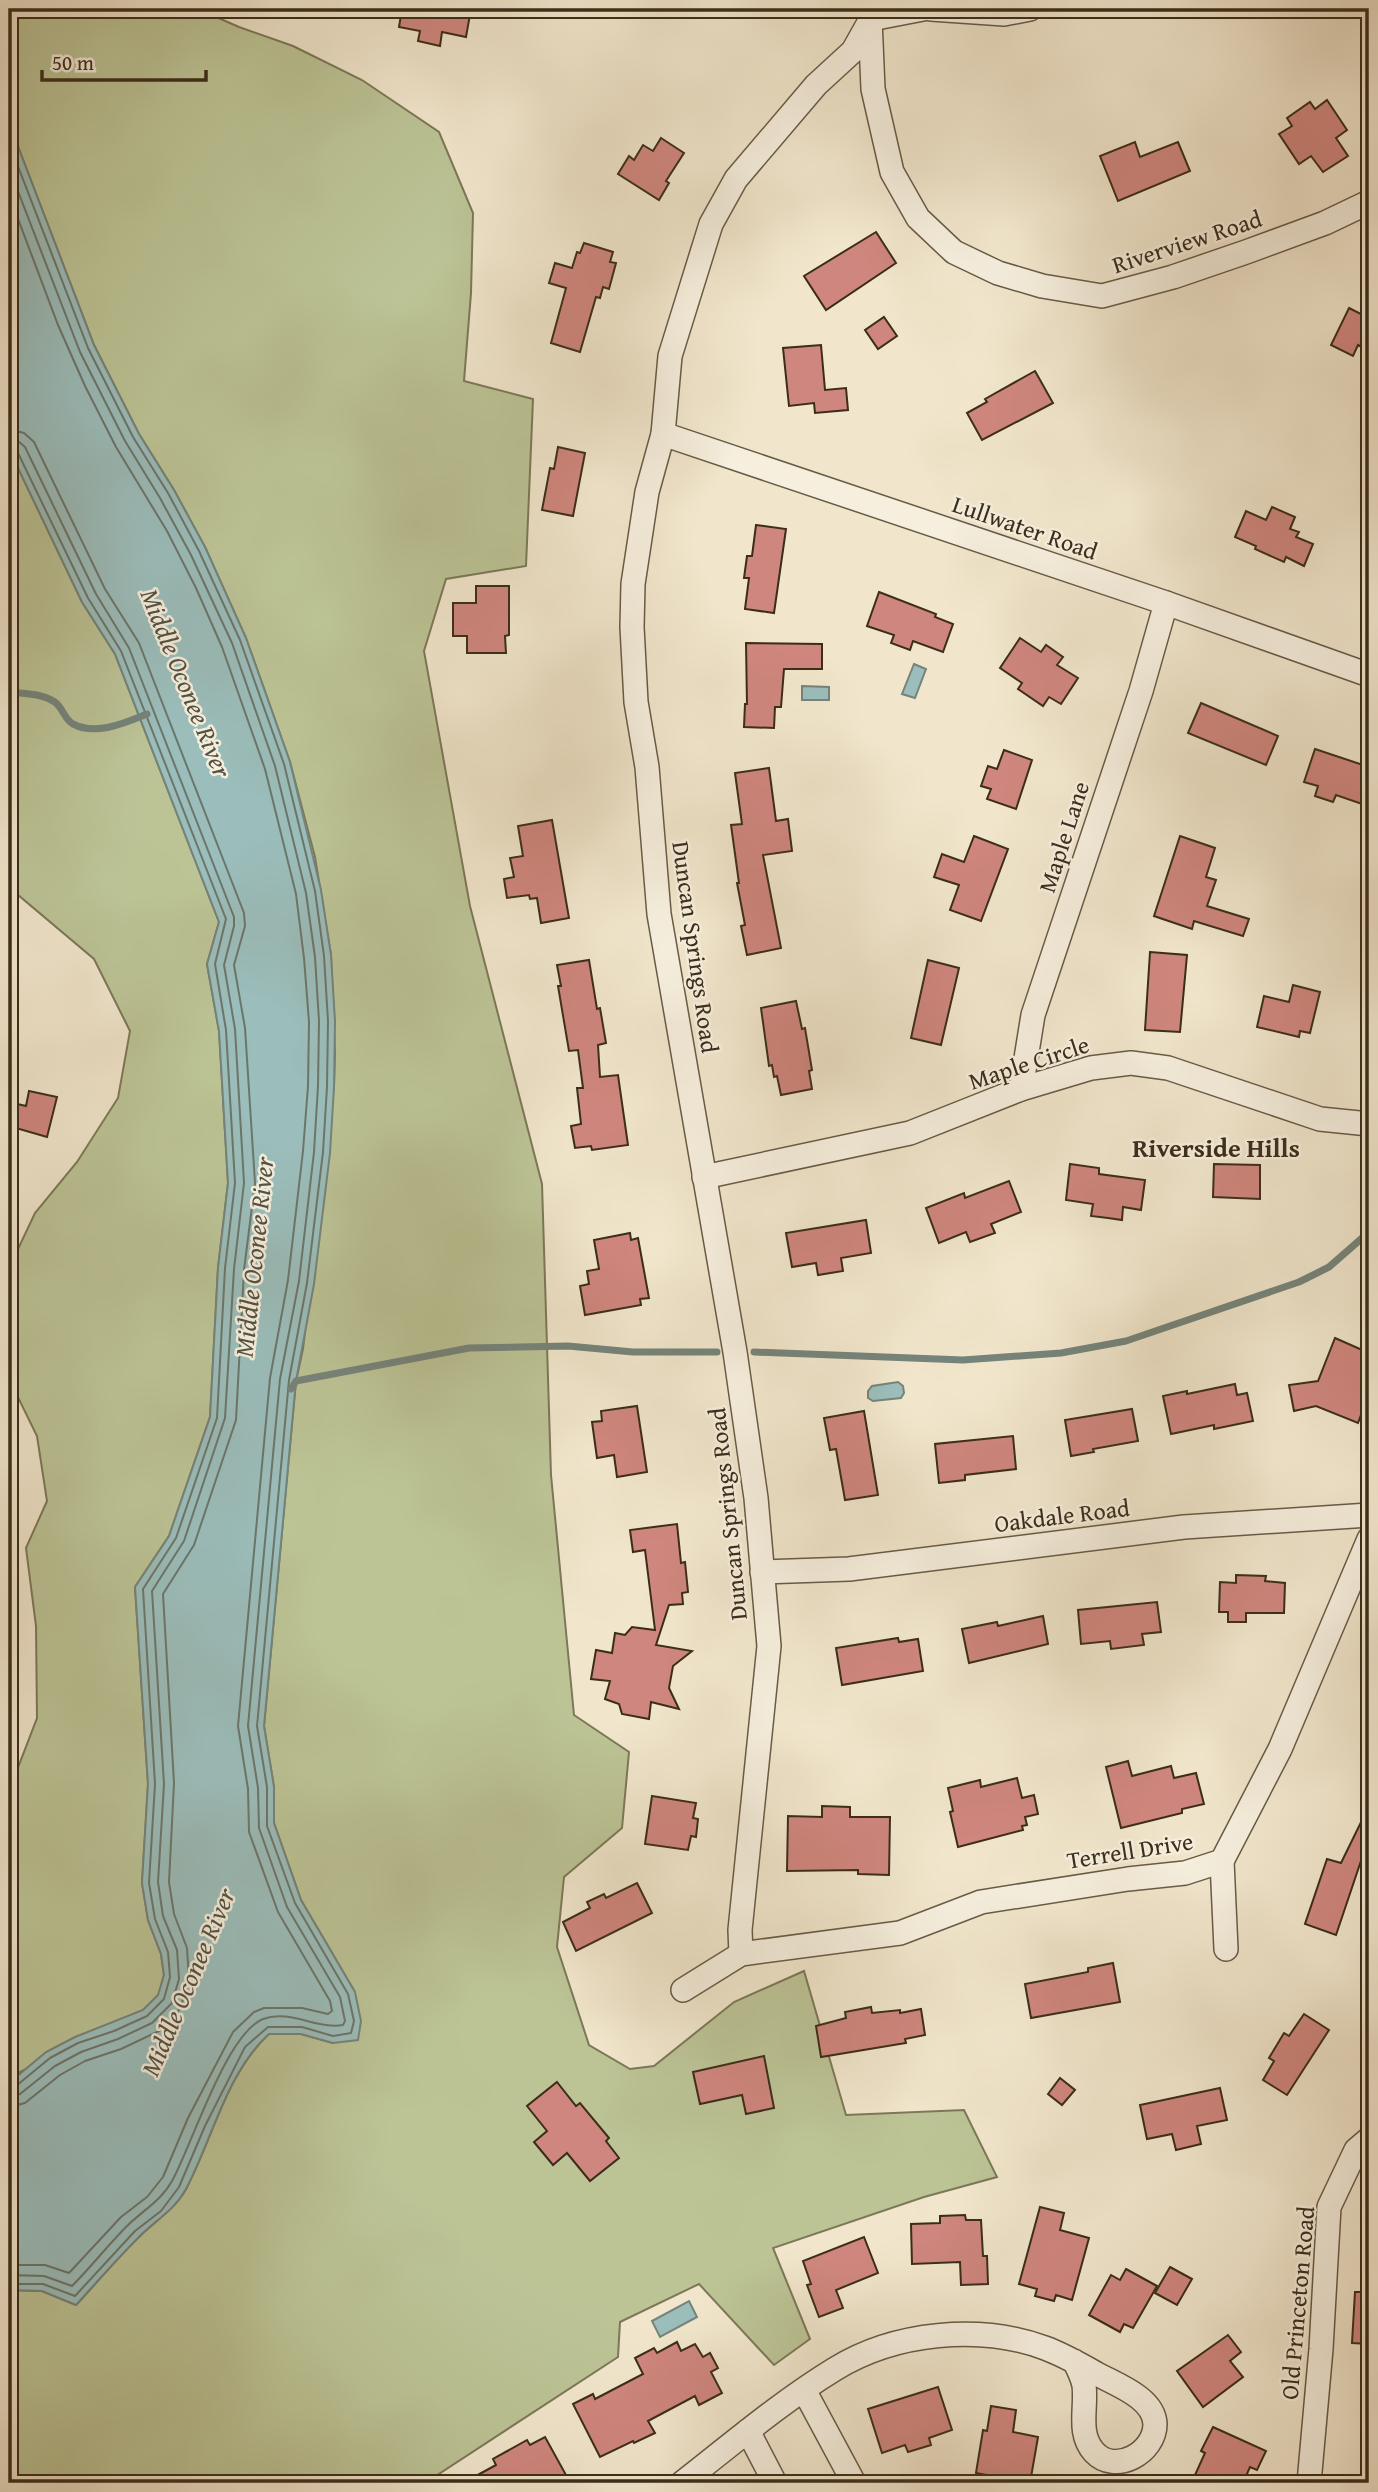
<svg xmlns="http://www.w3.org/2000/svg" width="1378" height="2492" font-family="'Gentium Book Plus',serif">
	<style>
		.green { fill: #bcc496; stroke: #7c7858; stroke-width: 2 }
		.water { fill: #9bbebc; stroke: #75847b; stroke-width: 2 }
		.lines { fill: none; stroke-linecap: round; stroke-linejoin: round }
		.shore { stroke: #6b766b; stroke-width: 2 }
		.stream { stroke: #75847b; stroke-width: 7 }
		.building { fill: #cf867e; stroke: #3b2d1a; stroke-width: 2 }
		.street-casing { stroke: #685b46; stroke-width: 26 }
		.street { stroke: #f6efde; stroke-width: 23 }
		.labels { text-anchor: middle; stroke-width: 5; stroke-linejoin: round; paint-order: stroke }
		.street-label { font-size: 24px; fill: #3b2d1a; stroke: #f6efde }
		.water-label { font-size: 26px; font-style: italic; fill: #535142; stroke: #f6efde }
		.neighbourhood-label { font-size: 26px; font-weight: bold; fill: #3b2d1a; stroke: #f6efde }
	</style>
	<rect width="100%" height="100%" fill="#f1e6cc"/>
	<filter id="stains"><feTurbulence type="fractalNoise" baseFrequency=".00286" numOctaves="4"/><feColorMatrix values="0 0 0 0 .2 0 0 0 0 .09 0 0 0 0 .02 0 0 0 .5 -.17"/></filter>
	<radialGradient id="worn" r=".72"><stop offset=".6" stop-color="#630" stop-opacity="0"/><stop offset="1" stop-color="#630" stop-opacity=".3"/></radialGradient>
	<g class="green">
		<path d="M9,9H198L239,27L293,46L362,80L439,132L473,213L471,293L464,381L533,399L526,566L446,579L424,651L470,906L542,1184L551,1475L574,1715L629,1752L622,1828L564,1877L557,1947L589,2045L630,2069L654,2066L734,2002L804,1971L846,2115L964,2110L997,2177L924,2197L773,2248L810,2339L774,2365L699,2284L620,2322L618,2357L425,2483H9V2290L42,2291L76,2305C97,2283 116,2259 138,2238C154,2221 174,2211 186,2189C213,2138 226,2074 269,2034H301L333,2043L355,1992L301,1900L274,1823V1787L264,1726L296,1381L303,1349L334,1087L335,1054L331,955L315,857L290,762L246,638L205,547L174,490L139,434L94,345L9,123Z"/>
		<polygon points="9,449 82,602 115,654 219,922 207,964 219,1031 228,1183 218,1268 210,1417 169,1536 135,1587 148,1784 142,1883 148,1920 161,1954 164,1975 159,1995 143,2010 20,2072 9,2083 9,1791 37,1718 36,1626 26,1548 47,1501 37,1436 9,1379 9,1268 35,1213 77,1162 118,1098 130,1031 94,959 18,895 9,892"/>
	</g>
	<g class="water">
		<path d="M9,123L94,345L139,434L174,490L205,547L246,638L290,762L321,890L331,955L335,1021L334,1087L330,1153L314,1284L296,1381L264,1726L274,1787V1823L301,1900L355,1992L361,2021L358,2040L333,2043L301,2034H269C227,2071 212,2140 186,2189C174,2211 154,2221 138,2238C116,2260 96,2283 76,2305L42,2291L9,2290V2083L46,2052L75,2037L143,2010L158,1995L164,1975L161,1954L148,1920L142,1883L148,1784L135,1587L169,1536L210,1417L218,1268L228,1183L219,1031L207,964L219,922L115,654L82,602L9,449Z"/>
		<polygon points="914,664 926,669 915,698 902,694"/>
		<polygon points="802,686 829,687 829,700 802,700"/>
		<polygon points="898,1382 903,1386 904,1393 901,1398 873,1401 868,1398 868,1391 872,1386"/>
		<polygon points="689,2301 697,2317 660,2337 652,2321"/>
	</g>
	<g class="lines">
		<g class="shore">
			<polyline points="9,143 88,348 133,437 168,493 199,551 240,640 284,764 315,891 324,956 328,1021 327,1087 323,1152 307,1283 289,1380 257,1726 267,1787 267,1826 295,1903 348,1994 354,2021 351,2033 333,2036 302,2027 268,2027 245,2047 205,2126 179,2187 161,2211 135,2231 75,2296 43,2284 9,2284"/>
			<path d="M9,168L80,352L125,441L160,498L191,555L232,643L275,766L306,893L315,957L319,1021L318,1086L314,1152L299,1281L280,1379L248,1726L258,1788L259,1828L287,1907L340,1997L345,2021L343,2025C319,2030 289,2009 263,2019C226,2034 192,2145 172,2181C161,2201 142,2211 127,2226C108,2245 91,2267 72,2286L44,2276L9,2275"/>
			<polyline points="9,195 58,325 85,386 116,447 167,531 196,588 222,647 265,769 296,894 304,958 309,1022 308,1086 303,1151 288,1280 270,1378 238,1726 248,1789 249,1832 278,1912 330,2001 332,2011 328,2014 302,2008 264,2008 254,2012 233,2032 188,2118 163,2177 147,2197 121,2217 69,2273 45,2265 9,2265"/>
			<polyline points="9,429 24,433 34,442 105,589 139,643 244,913 245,926 234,965 245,1028 255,1183 244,1270 236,1420 194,1545 163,1594 174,1783 169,1882 174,1914 187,1948 189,1981 180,2009 159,2031 121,2049 85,2061 60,2075 25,2103 9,2107"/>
			<polyline points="9,439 18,441 25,447 96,594 129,648 234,917 234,926 224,965 235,1029 244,1183 234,1269 225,1418 184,1541 152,1591 164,1784 158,1882 163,1916 177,1950 179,1979 172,2003 152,2023 118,2039 81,2052 55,2066 20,2094 9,2097"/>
			<polyline points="9,448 14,449 18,453 88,598 121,651 226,919 215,964 226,1030 235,1183 225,1268 217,1418 176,1538 143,1589 155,1784 149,1883 155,1919 168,1952 170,1977 164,1999 147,2016 114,2031 78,2043 50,2058 16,2086 9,2088"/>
		</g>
		<g class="stream">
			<path d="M9,692C24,694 43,693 56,703C63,709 65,720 73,724C96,736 125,723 147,714"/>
			<polyline points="754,1352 963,1360 1061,1353 1126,1341 1299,1282 1329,1267 1369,1232"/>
			<polyline points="291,1389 296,1381 469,1348 568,1346 633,1352 717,1352"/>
		</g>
	</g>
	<g class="building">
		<polygon points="402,9 471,9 466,37 442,32 440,46 418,41 420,31 399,27"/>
		<polygon points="1327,100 1347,130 1336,138 1348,156 1323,172 1311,156 1299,164 1279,134 1292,126 1287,118 1310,102 1315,109"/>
		<polygon points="661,138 684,153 666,181 669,183 659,200 618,174 629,156 634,160 643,145 653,151"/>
		<polygon points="1135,142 1140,157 1178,142 1190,171 1118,201 1100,156"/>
		<polygon points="876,232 896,263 826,310 804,276"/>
		<polygon points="584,243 613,252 610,262 616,263 609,289 603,287 600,298 596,297 580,352 551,343 566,288 549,283 555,263 572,268 577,252 580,253"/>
		<polygon points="1349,308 1369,318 1369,351 1358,345 1353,356 1331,345"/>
		<polygon points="884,317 897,336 878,349 865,330"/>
		<polygon points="821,345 825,390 846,388 848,410 815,413 814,403 789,406 783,348"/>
		<polygon points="1035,371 1053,403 982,440 967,413 987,402 985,399"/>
		<polygon points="558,447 585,453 573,516 542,510 550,468 554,469"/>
		<polygon points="1272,507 1295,517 1290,529 1299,532 1296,537 1313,544 1304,566 1286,557 1284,562 1255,549 1256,546 1235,537 1246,511 1266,520"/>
		<polygon points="756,525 786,529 774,613 745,609 749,578 744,578 747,556 752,556"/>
		<polygon points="476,586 509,586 509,635 505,636 506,653 467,653 467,636 453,636 453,603 476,603"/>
		<polygon points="879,592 936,614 935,617 953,624 943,652 913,641 910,650 891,643 894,635 867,626"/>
		<polygon points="1020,638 1041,652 1046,645 1063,657 1057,665 1078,678 1061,704 1049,697 1043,706 1018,689 1022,683 1000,668"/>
		<polygon points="746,643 822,644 822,669 784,669 781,707 775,707 774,728 744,727 745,704 747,704"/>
		<polygon points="1201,703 1278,736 1266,765 1188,733"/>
		<polygon points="1315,749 1369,767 1369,791 1365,805 1336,795 1333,802 1315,796 1318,786 1304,782"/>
		<polygon points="1004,750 1032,760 1016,809 987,799 991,789 981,786 988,766 997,769"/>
		<polygon points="769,768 776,821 788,819 792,851 763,855 781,948 747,955 741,926 745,925 737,883 739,883 731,825 742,824 735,773"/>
		<polygon points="552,820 569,918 541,923 537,898 530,899 529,895 507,898 504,879 514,877 510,858 523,856 518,826"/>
		<polygon points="974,836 1008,849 981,921 950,910 959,885 934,877 942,854 964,862"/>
		<polygon points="1180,836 1215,848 1206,877 1216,880 1207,906 1249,919 1243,936 1194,921 1192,929 1154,916"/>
		<polygon points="1150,952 1187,955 1180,1032 1145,1030"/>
		<polygon points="589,960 597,1009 600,1008 606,1043 598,1045 600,1077 618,1075 628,1145 592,1150 591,1146 575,1148 571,1126 581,1124 577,1088 583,1088 578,1050 569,1051 558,986 561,986 557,965"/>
		<polygon points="928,960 959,968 941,1045 911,1038"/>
		<polygon points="1293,985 1320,992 1310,1033 1300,1031 1299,1037 1257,1027 1264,996 1289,1002"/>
		<polygon points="796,1001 802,1029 805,1028 812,1070 809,1071 812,1089 781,1095 777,1076 774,1077 772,1065 769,1066 761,1008"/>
		<polygon points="29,1091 57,1097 47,1137 9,1126 9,1102 26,1106"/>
		<polygon points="1070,1164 1099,1168 1099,1174 1145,1180 1141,1210 1123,1207 1122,1220 1108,1218 1091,1216 1093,1204 1066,1200"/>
		<polygon points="1214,1164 1260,1165 1260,1199 1213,1197"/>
		<polygon points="1009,1181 1021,1212 991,1224 995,1233 970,1242 966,1232 939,1243 926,1208 964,1193 965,1198"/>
		<polygon points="866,1220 871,1253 841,1258 843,1271 818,1275 816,1263 792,1267 786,1233"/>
		<polygon points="630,1233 631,1240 638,1238 649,1298 640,1299 641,1305 585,1315 580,1286 589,1284 587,1271 599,1269 594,1240"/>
		<polygon points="1335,1338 1369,1353 1369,1393 1358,1423 1316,1406 1294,1411 1289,1385 1318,1381"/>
		<polygon points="1235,1384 1237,1395 1247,1393 1253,1421 1214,1429 1214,1425 1171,1434 1163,1396 1187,1391 1187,1394"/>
		<polygon points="637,1406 647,1472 617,1477 614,1455 597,1458 592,1422 602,1421 601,1411"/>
		<polygon points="1132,1409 1138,1441 1093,1449 1094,1452 1071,1456 1065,1420"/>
		<polygon points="864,1411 878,1495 845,1500 836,1449 830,1450 824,1418"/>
		<polygon points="1013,1436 1016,1469 965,1475 965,1480 939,1483 935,1444"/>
		<polygon points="677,1524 681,1563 685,1562 688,1592 682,1593 683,1604 669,1605 656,1645 692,1651 673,1666 669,1688 679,1709 651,1702 649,1719 622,1714 619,1704 605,1699 610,1681 591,1679 596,1650 612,1653 615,1633 625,1635 632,1627 655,1630 645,1550 633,1552 630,1530"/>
		<polygon points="1236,1575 1266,1576 1265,1581 1285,1583 1284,1613 1246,1613 1246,1622 1228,1622 1228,1612 1219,1612 1220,1582 1236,1583"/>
		<polygon points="1157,1602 1161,1632 1142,1634 1144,1645 1111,1649 1110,1641 1081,1644 1078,1610"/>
		<polygon points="1043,1616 1048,1644 969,1663 962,1629 997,1622 998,1626"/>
		<polygon points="898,1638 899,1642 918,1639 923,1671 842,1685 836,1648"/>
		<polygon points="1128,1761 1132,1776 1171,1766 1174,1778 1196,1773 1204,1804 1182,1809 1182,1813 1121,1828 1106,1767"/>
		<polygon points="1017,1778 1022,1798 1034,1795 1038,1814 1025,1817 1027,1825 1022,1826 1023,1830 958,1847 950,1812 953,1811 948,1788 980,1780 981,1787"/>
		<polygon points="652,1796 696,1803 693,1818 698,1819 696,1837 691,1836 688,1850 645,1844"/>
		<polygon points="822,1806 850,1807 850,1817 890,1817 889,1875 858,1874 858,1870 787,1871 788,1816 822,1817"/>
		<polygon points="1366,1812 1369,1813 1369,1837 1336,1935 1305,1924 1327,1859 1341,1863"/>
		<polygon points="637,1883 652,1913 576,1951 563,1922 590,1908 587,1902 604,1894 606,1898"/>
		<polygon points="1113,1963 1120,2002 1031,2018 1025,1984 1088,1972 1088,1968"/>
		<polygon points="871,2007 872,2013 900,2010 900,2013 921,2009 925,2035 905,2039 906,2043 821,2057 816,2026 846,2018 845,2012"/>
		<polygon points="1304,2014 1329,2030 1287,2095 1263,2080 1274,2061 1269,2058 1284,2033 1289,2036"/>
		<polygon points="764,2056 774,2108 746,2114 742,2095 700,2104 693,2072"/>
		<polygon points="1060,2078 1075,2090 1062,2105 1048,2094"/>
		<polygon points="557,2082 576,2106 580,2103 609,2138 606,2141 619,2158 590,2181 567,2153 553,2165 534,2142 547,2131 527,2106"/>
		<polygon points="1220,2088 1227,2120 1197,2126 1201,2144 1176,2150 1172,2134 1147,2139 1140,2105"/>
		<polygon points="1040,2207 1064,2213 1060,2230 1089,2238 1072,2300 1056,2295 1054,2301 1035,2296 1037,2289 1019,2284"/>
		<polygon points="965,2215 966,2220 981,2220 983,2256 987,2256 988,2284 961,2285 960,2262 912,2264 911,2224 940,2223 940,2216"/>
		<polygon points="864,2237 878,2273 836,2290 843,2308 819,2317 807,2285 811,2284 803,2261"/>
		<polygon points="1170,2267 1192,2279 1177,2305 1155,2293"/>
		<polygon points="1126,2269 1157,2286 1133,2328 1124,2324 1120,2332 1089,2315 1111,2275 1120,2280"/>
		<polygon points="1355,2292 1369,2292 1369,2344 1352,2343"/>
		<polygon points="1228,2335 1241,2352 1230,2361 1243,2377 1203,2407 1177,2371"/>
		<polygon points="677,2342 681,2351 695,2344 703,2357 710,2353 718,2368 711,2372 722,2393 699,2405 695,2396 648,2421 655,2433 634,2443 633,2441 600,2457 573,2404 593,2394 595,2399 643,2374 635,2358 654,2348 657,2353"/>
		<polygon points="938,2387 952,2430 929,2438 931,2445 908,2452 905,2445 882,2453 868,2409"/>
		<polygon points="991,2406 1016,2410 1013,2432 1038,2437 1030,2483 976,2473 983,2430 987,2431"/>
		<polygon points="1213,2427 1266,2451 1257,2470 1250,2467 1243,2483 1212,2483 1195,2475 1205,2453 1201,2451"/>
		<polygon points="545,2437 566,2475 560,2478 562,2483 463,2483 496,2465 493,2459 527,2440 530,2445"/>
	</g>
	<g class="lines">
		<defs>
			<g id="street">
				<polyline points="931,9 1004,14 1030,9"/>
				<polyline points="870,19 873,89 892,172 918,218 954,252 998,273 1042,286 1102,296 1173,277 1246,252 1325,223 1369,202"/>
				<polyline points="663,434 1166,603 1369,675"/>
				<polyline points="1021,1089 1033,1015 1141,691 1166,603"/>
				<polyline points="704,1177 910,1133 1021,1089 1091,1068 1131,1063 1168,1068 1320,1119 1369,1124"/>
				<polyline points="762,1572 849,1569 1184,1527 1369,1515"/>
				<polyline points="1222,1861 1226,1949"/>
				<polyline points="741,1954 740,1930 769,1646 756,1498 735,1352 659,914 647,767 636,702 632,627 633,584 647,492 663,434 670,356 711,224 736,179 816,85 853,51 871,19 923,9"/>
				<polyline points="683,1990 741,1954 900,1933 981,1902 1128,1879 1185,1873 1222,1861 1280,1749 1369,1539"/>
				<polyline points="804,2390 854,2483"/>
				<polyline points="748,2431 775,2483"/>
				<path d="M682,2483C732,2444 781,2402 835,2369C895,2332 980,2324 1045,2348C1064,2355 1081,2365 1097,2374C1117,2385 1154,2398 1155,2424C1155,2453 1115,2475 1094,2452C1077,2433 1087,2408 1084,2385C1082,2377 1078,2368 1074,2361"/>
				<polyline points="1309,2483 1321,2349 1329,2207 1356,2150 1369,2139"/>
			</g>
		</defs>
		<use href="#street" class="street-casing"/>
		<use href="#street" class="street"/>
	</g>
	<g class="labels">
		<g class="street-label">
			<text transform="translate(1187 242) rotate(-18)" y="8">Riverview Road</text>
			<text transform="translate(1025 528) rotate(19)" y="8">Lullwater Road</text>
			<text transform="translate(1064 837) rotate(-72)" y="8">Maple Lane</text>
			<text transform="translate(695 947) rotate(82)" y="8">Duncan Springs Road</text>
			<text transform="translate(1029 1063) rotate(-18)" y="8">Maple Circle</text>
			<text transform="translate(728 1514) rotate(-96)" y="8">Duncan Springs Road</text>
			<text transform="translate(1062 1516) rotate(-7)" y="8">Oakdale Road</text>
			<text transform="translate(1130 1851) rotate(-9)" y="8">Terrell Drive</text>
			<text transform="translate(1298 2303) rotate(-85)" y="8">Old Princeton Road</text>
		</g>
		<g class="water-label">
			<text transform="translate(186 683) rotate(68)" y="9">Middle Oconee River</text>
			<text transform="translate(254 1257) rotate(-84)" y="9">Middle Oconee River</text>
			<text transform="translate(188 1982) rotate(-67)" y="9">Middle Oconee River</text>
		</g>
		<g class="neighbourhood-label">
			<text x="1216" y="1157">Riverside Hills</text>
		</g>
	</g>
	<rect width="1378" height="2492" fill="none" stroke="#f1e6cc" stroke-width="35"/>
	<rect x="10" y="10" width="1357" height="2471" fill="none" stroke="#3b2d1a" stroke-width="3.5"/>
	<rect x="18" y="18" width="1343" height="2457" fill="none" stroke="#3b2d1a" stroke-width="2"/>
	<path d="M42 70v10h164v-10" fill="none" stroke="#3b2d1a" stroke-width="3.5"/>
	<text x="52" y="70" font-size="21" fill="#3b2d1a" stroke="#f6efde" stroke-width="5" paint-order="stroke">50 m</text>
	<rect width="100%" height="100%" filter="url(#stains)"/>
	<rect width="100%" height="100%" fill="url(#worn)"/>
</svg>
